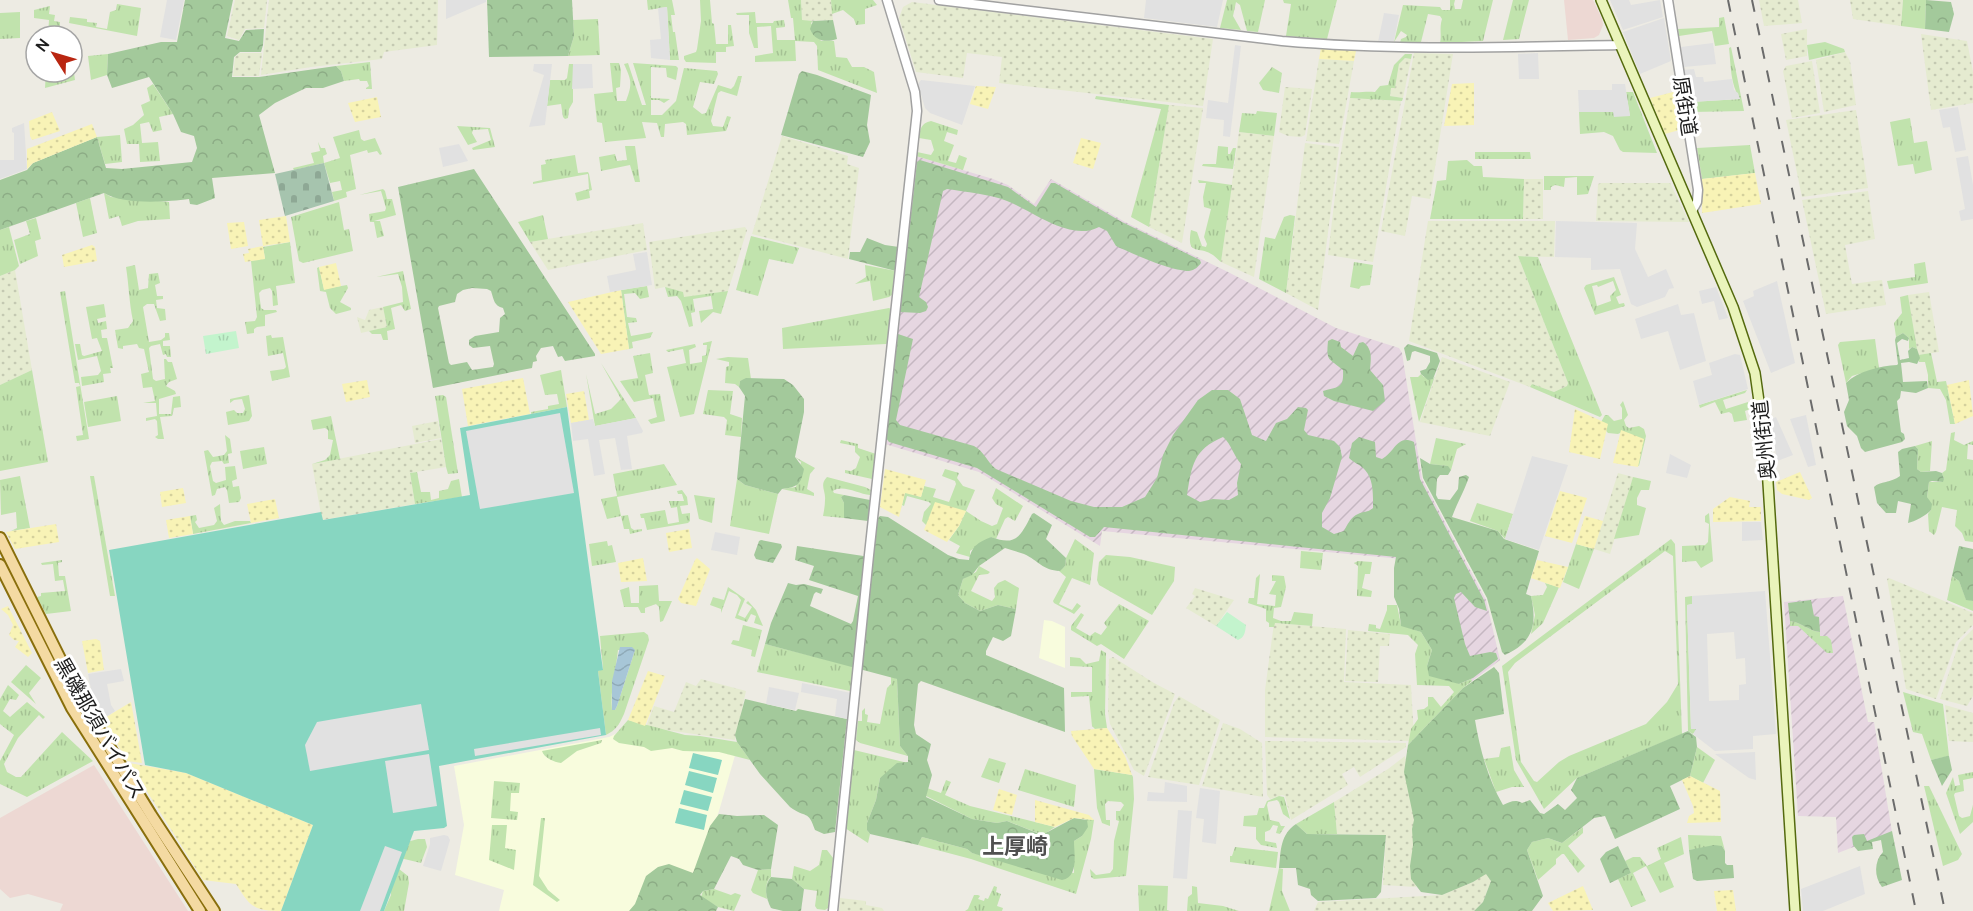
<svg xmlns="http://www.w3.org/2000/svg" width="1973" height="911" font-family="Cabin,'Noto Sans JP',sans-serif">
	<style>
		.commercial { fill: #edd8d3 }
		.industrial { fill: url(#industrial-furrows) }
		.education { fill: #f8fcdd }
		.farmland { fill: url(#farmland-dots) }
		.grass { fill: url(#grass-tufts); fill-rule: evenodd }
		.forest { fill: url(#forest-crowns); fill-rule: evenodd }
		.sand { fill: url(#sand-dots) }
		.cemetery { fill: url(#cemetery-stones) }
		.park { fill: url(#park-tufts) }
		.pitch { fill: #87d6c1 }
		.parking { fill: #e1e1e1; fill-rule: evenodd }
		.water { fill: url(#water-waves) }
		.lines { fill: none; stroke-linecap: round; stroke-linejoin: round }
		.tertiary-casing { stroke: #a1a1a1; stroke-width: 11 }
		.secondary-casing { stroke: #546a0e; stroke-width: 12 }
		.primary-casing { stroke: #896f0c; stroke-width: 14 }
		.tertiary { stroke: #fff; stroke-width: 8 }
		.secondary { stroke: #eaf4bb; stroke-width: 9 }
		.primary { stroke: #f4daa2; stroke-width: 10 }
		.rail { stroke: #6b6b6b; stroke-width: 2; stroke-dasharray: 12 12; stroke-linecap: butt }
		.labels { text-anchor: middle; stroke-width: 6; stroke-linejoin: round; paint-order: stroke }
		.street-label { font-size: 20px; fill: #1d1d1d; stroke: #fff }
		.quarter-label { font-size: 22px; font-weight: bold; fill: #505050; stroke: #fff }
	</style>
	<defs>
		<pattern id="industrial-furrows" width="10" height="10" patternUnits="userSpaceOnUse" patternTransform="scale(1.5)"><rect width="10" height="10" fill="#e6d6e1"/><path d="M-1 1l2-2M0 10L10 0M9 11l2-2" fill="none" stroke="#c5b7c1"/></pattern>
		<pattern id="farmland-dots" width="8" height="8" patternUnits="userSpaceOnUse" patternTransform="scale(1.5)"><rect width="8" height="8" fill="#e5ebd0"/><path d="M2 2h.1M6 6h.1" fill="none" stroke="#c4c9b2" stroke-width="1.8" stroke-linecap="round"/></pattern>
		<pattern id="grass-tufts" width="24" height="20" patternUnits="userSpaceOnUse" patternTransform="scale(1.5)"><rect width="24" height="20" fill="#c1e3ad"/><path d="M3 7l-1-3M5 7V3M7 7l1-3M15 17l-1-3M17 17v-4M19 17l1-3" fill="none" stroke="#a5c294"/></pattern>
		<pattern id="forest-crowns" width="20" height="18" patternUnits="userSpaceOnUse" patternTransform="scale(1.5)"><rect width="20" height="18" fill="#a3c99b"/><path d="M2 6a3 3 0 1 1 6 0M12 15a3 3 0 1 1 6 0" fill="none" stroke="#8cac85"/></pattern>
		<pattern id="sand-dots" width="8" height="8" patternUnits="userSpaceOnUse" patternTransform="scale(1.5)"><rect width="8" height="8" fill="#f8f3b6"/><path d="M2 2h.1M6 6h.1" fill="none" stroke="#d4d09c" stroke-width="1.8" stroke-linecap="round"/></pattern>
		<pattern id="cemetery-stones" width="16" height="16" patternUnits="userSpaceOnUse" patternTransform="scale(1.5)"><rect width="16" height="16" fill="#a6c4ae"/><path d="M2 7V4a2 2 0 0 1 4 0v3zM10 15v-3a2 2 0 0 1 4 0v3z" fill="#8ea895"/></pattern>
		<pattern id="park-tufts" width="24" height="20" patternUnits="userSpaceOnUse" patternTransform="scale(1.5)"><rect width="24" height="20" fill="#c3f4cd"/><path d="M3 7l-1-3M5 7V3M7 7l1-3M15 17l-1-3M17 17v-4M19 17l1-3" fill="none" stroke="#a7d1b0"/></pattern>
		<pattern id="water-waves" width="16" height="10" patternUnits="userSpaceOnUse" patternTransform="scale(1.5)"><rect width="16" height="10" fill="#a7c6d7"/><path d="M0 5q4-4 8 0t8 0" fill="none" stroke="#8faab8"/></pattern>
	</defs>
	<rect width="100%" height="100%" fill="#edebe3"/>
	<g class="commercial">
		<polygon points="1564,0 1593,0 1602,19 1603,25 1599,35 1594,38 1568,40"/>
		<polygon points="94,765 188,911 60,911 63,904 28,894 10,898 0,889 0,818"/>
	</g>
	<g class="industrial">
		<polygon points="916,156 993,179 1008,185 1034,204 1051,179 1125,222 1228,272 1336,328 1399,348 1402,353 1422,479 1486,600 1500,660 1471,682 1402,559 1102,531 1100,546 979,472 885,444"/>
		<polygon points="1843,596 1868,722 1874,722 1892,832 1838,853 1836,817 1798,816 1784,602"/>
	</g>
	<g class="education">
		<polygon points="1044,620 1052,621 1065,627 1065,668 1039,658"/>
		<polygon points="622,731 738,745 719,811 695,882 645,911 499,911 504,890 455,875 464,825 454,766 609,737"/>
	</g>
	<g class="farmland">
		<polygon points="235,0 267,0 264,28 245,29 239,40 227,36"/>
		<polygon points="269,0 438,0 437,45 384,52 382,59 311,67 261,75"/>
		<polygon points="801,0 831,0 833,20 802,21"/>
		<polygon points="1759,0 1798,0 1802,23 1764,26"/>
		<polygon points="1850,0 1903,0 1901,26 1853,19"/>
		<polygon points="912,2 1213,39 1203,106 999,83 1002,57 967,53 963,78 916,72 899,18 903,7"/>
		<polygon points="1807,29 1807,56 1786,60 1781,34"/>
		<polygon points="1921,34 1967,41 1973,72 1973,103 1931,110"/>
		<polygon points="1845,52 1850,61 1856,105 1824,112 1816,60"/>
		<polygon points="240,53 262,53 259,76 233,76 235,57"/>
		<polygon points="1414,53 1453,54 1430,199 1412,196 1405,236 1381,231"/>
		<polygon points="1405,58 1411,59 1403,98 1390,96 1391,88 1395,88 1399,64"/>
		<polygon points="1319,59 1354,61 1339,144 1306,141"/>
		<polygon points="1812,61 1820,113 1792,118 1783,71 1786,66"/>
		<polygon points="1285,87 1312,89 1305,135 1301,137 1288,136 1279,132"/>
		<polygon points="1350,98 1401,101 1373,262 1328,255 1338,170"/>
		<polygon points="1169,105 1203,108 1182,243 1149,227"/>
		<polygon points="1856,110 1868,188 1802,197 1786,120"/>
		<polygon points="1239,132 1274,136 1254,277 1221,262"/>
		<polygon points="782,136 848,156 847,164 859,168 848,259 752,234"/>
		<polygon points="1305,143 1339,147 1318,310 1286,293"/>
		<polygon points="1524,179 1543,179 1543,219 1523,219"/>
		<polygon points="1601,183 1670,183 1689,222 1596,221 1598,184"/>
		<polygon points="1868,191 1875,239 1845,245 1852,284 1882,280 1886,305 1826,314 1802,200"/>
		<polygon points="1428,221 1555,221 1554,257 1518,256 1568,383 1567,386 1554,392 1532,384 1530,387 1409,341"/>
		<polygon points="643,223 647,250 548,270 530,242"/>
		<polygon points="745,227 747,230 728,291 684,298 665,287 655,289 649,242"/>
		<polygon points="15,270 32,370 0,385 0,276"/>
		<polygon points="1929,292 1939,352 1918,355 1908,295"/>
		<polygon points="383,307 387,327 361,333 357,317 365,320 369,310"/>
		<polygon points="1442,357 1510,382 1490,436 1420,422"/>
		<polygon points="438,421 441,438 415,443 412,426"/>
		<polygon points="441,439 446,467 410,473 415,504 322,520 312,464"/>
		<polygon points="1618,473 1633,477 1610,554 1594,549"/>
		<polygon points="1889,578 1973,613 1973,625 1956,642 1936,699 1906,689 1887,579"/>
		<polygon points="1195,588 1234,600 1216,626 1186,608 1195,596 1192,594"/>
		<polygon points="1274,623 1346,629 1344,682 1411,685 1414,739 1413,741 1265,737 1265,690"/>
		<polygon points="1973,629 1973,696 1967,706 1940,699 1959,643"/>
		<polygon points="1348,630 1390,634 1389,646 1380,646 1378,682 1345,681"/>
		<polygon points="1113,657 1154,683 1175,694 1144,776 1134,770 1110,724 1108,712 1109,659"/>
		<polygon points="701,679 746,691 735,740 646,727 654,706 674,712 686,682 696,686"/>
		<polygon points="1179,696 1220,720 1199,785 1148,777 1174,703"/>
		<polygon points="1945,705 1973,713 1973,742 1949,741"/>
		<polygon points="1223,723 1240,729 1262,743 1263,797 1202,786"/>
		<polygon points="1265,741 1266,741 1406,743 1406,747 1360,777 1354,767 1342,774 1348,785 1291,820 1285,796 1282,795 1270,799 1267,795"/>
		<polygon points="1405,756 1418,823 1416,887 1383,885 1386,835 1337,834 1334,802 1388,769"/>
		<polygon points="1486,873 1491,881 1483,902 1474,911 1314,911 1318,902 1442,895 1473,882"/>
		<polygon points="840,898 866,901 866,905 882,908 884,911 839,911"/>
	</g>
	<g class="grass">
		<polygon points="647,0 672,0 675,15 671,15 673,32 675,32 679,60 670,60 667,7 648,10"/>
		<polygon points="700,0 710,0 712,23 714,24 716,44 728,44 728,25 731,25 734,46 726,47 726,52 716,52 716,63 686,62 684,59 684,56 696,52 697,49 701,21"/>
		<polygon points="788,0 801,0 802,20 813,21 811,23 821,41 834,41 836,57 847,58 852,67 864,67 874,72 877,93 818,70 817,46 814,42 795,41 796,61 755,62 755,56 773,53 771,26 757,27 758,48 754,48 749,33 749,15 737,15 736,13 755,12 756,23 773,23 774,21 784,20 785,27 776,28 777,40 795,40 793,18 791,18"/>
		<polygon points="831,0 873,0 877,5 865,9 865,24 856,25 854,19 843,10 832,14"/>
		<polygon points="1227,0 1265,0 1258,32 1247,31 1240,5 1236,2 1233,16 1241,30 1220,28"/>
		<polygon points="1283,0 1337,0 1327,39 1286,36 1291,4 1284,3"/>
		<path d="M1450,0H1455L1454,4L1455,9H1461L1463,0H1493L1483,41L1440,43C1442,35 1439,29 1442,19L1440,16L1428,14L1421,42L1400,43L1401,39L1406,37L1407,35L1401,31L1394,42L1403,5L1440,7L1442,10H1450Z"/>
		<polygon points="1513,0 1529,0 1519,39 1503,40"/>
		<polygon points="1903,0 1926,0 1925,29 1901,26"/>
		<polygon points="117,4 141,8 137,36 69,23 70,17 87,19 87,22 97,23 96,27 107,29 110,12 116,10"/>
		<polygon points="50,6 49,14 55,15 54,21 60,22 60,36 48,36 49,20 34,18 34,10"/>
		<polygon points="20,12 20,38 0,39 0,13"/>
		<polygon points="1724,17 1729,44 1715,46 1712,31 1679,36 1678,29 1719,27 1719,18"/>
		<polygon points="598,19 600,55 568,56 574,36 573,20"/>
		<polygon points="1825,42 1844,49 1845,52 1809,60 1807,45"/>
		<path d="M1731,47L1744,111L1692,112L1691,102L1740,99C1730,84 1731,65 1729,48Z"/>
		<polygon points="108,54 107,75 91,80 88,56"/>
		<path d="M1405,54H1412L1411,59L1405,58L1399,64L1395,88H1391L1390,96L1403,98L1402,101L1350,98L1351,92C1360,93 1365,91 1375,92L1380,86L1388,85L1394,65Z"/>
		<polygon points="72,58 75,80 45,88 46,72 72,72"/>
		<polygon points="370,62 372,89 366,89 366,88 369,86 367,81 360,81 359,79 344,81 341,71 336,66"/>
		<path d="M610,63H619L621,70L620,87L616,88L617,101H626C633,83 631,80 624,64L628,63L642,105H646L633,63L676,66L678,68L676,80L667,77L666,68L651,67V98L670,99L664,103L659,100H651V115H662L676,101L684,68L717,71L718,74L714,84L700,82L693,107L702,114L706,113L718,85L731,89L734,86L738,76H742L737,96L721,91L718,93L711,121L713,126L723,127L727,116L731,117L726,131L687,135L686,124L683,122L665,124L664,137H661L657,123L642,122L646,138L605,142L602,123L597,122L594,94L613,92Z"/>
		<polygon points="569,64 573,64 573,102 569,109 568,118 565,119 563,117 561,104 547,106 550,80 565,80 567,78"/>
		<polygon points="1272,67 1282,73 1279,93 1263,90 1259,83"/>
		<polygon points="153,84 173,114 159,117 162,130 153,132 149,122 140,124 142,143 158,142 160,161 140,162 139,144 127,144 124,129 133,125 144,115 141,105 150,101 147,88"/>
		<polygon points="1626,92 1633,92 1657,153 1623,152 1620,150 1613,136 1604,132 1580,134 1579,112 1613,112 1630,116"/>
		<polygon points="1096,96 1169,105 1149,227 1131,217 1161,109 1095,99"/>
		<polygon points="1257,111 1277,113 1274,136 1239,132 1242,113 1256,114"/>
		<polygon points="1910,118 1914,143 1927,141 1932,170 1915,174 1913,164 1898,166 1890,122"/>
		<path d="M931,121L958,130L957,135L947,132L944,141L954,145L948,161L956,163L959,155L967,158L963,170L916,156L917,152L931,155L934,150L931,140L919,138C920,129 921,123 931,121Z"/>
		<polygon points="457,126 490,128 495,147 473,150 472,148 491,140 488,129 473,130 472,133 477,142 468,145"/>
		<polygon points="359,130 361,139 364,141 375,138 382,154 380,155 377,151 368,153 367,150 350,155 356,189 346,192 347,197 334,201 332,192 342,190 340,181 330,183 324,163 294,170 293,168 314,163 311,153 320,151 318,142 321,148 325,148 327,154 323,156 324,163 340,158 333,137"/>
		<polygon points="120,135 122,162 105,164 97,137"/>
		<polygon points="1750,145 1755,173 1702,179 1697,148"/>
		<polygon points="625,146 635,146 640,182 635,182 630,165 601,171 599,157 615,154 617,161 627,160"/>
		<polygon points="1218,146 1228,147 1228,154 1230,154 1233,148 1236,148 1233,169 1202,166 1203,164 1216,164"/>
		<polygon points="1475,152 1530,152 1531,159 1475,159"/>
		<polygon points="575,155 578,173 588,172 589,174 592,190 589,191 590,198 577,201 575,193 589,189 588,174 533,184 533,182 542,180 541,165 546,164 545,160"/>
		<polygon points="1467,160 1474,166 1482,166 1483,177 1524,179 1523,219 1430,219 1437,181 1446,180 1448,161"/>
		<polygon points="1544,176 1594,176 1588,194 1577,195 1577,177 1565,178 1564,187 1555,185 1551,187 1551,190 1544,190"/>
		<path d="M1198,180L1232,185L1221,262C1218,260 1216,257 1213,255C1199,245 1186,257 1191,230L1197,232L1202,246L1206,247L1207,244L1204,237L1211,209L1204,207L1203,197L1206,183H1199Z"/>
		<polygon points="383,189 385,191 387,199 392,199 396,215 374,221 380,221 384,236 377,238 374,222 370,222 369,214 385,211 386,208 381,191 359,195"/>
		<polygon points="104,193 111,197 169,202 170,219 138,221 122,226 119,216 109,219"/>
		<polygon points="90,198 97,233 83,237 76,203"/>
		<polygon points="339,202 344,230 349,229 353,251 303,263 299,261 291,217"/>
		<polygon points="543,215 548,239 530,242 518,222"/>
		<polygon points="1290,215 1295,216 1286,293 1259,279 1265,237 1275,239 1284,217"/>
		<polygon points="36,218 41,239 35,241 38,256 20,264 14,240 30,234 26,221"/>
		<polygon points="9,227 19,266 15,270 0,276 0,230"/>
		<polygon points="751,236 799,248 793,264 769,259 758,296 736,290"/>
		<polygon points="290,242 295,283 276,286 278,305 273,306 272,291 270,288 262,290 259,293 261,308 264,310 276,310 277,312 265,315 265,326 257,327 254,329 254,333 247,334 245,322 255,321 257,317 251,261 265,258 263,247"/>
		<polygon points="1518,256 1538,257 1602,415 1600,417 1530,387 1532,384 1554,392 1567,386 1568,383"/>
		<polygon points="1354,262 1373,265 1370,285 1361,286 1359,289 1350,287"/>
		<polygon points="1925,262 1928,283 1889,289 1887,281 1915,277 1914,264"/>
		<path d="M135,265L139,290L148,288L149,274L158,273L160,283L155,285L157,296H163V299L156,300L157,308L165,309L166,320L160,321L154,304H147L143,307L149,342L161,340L165,337V333H169L170,340L163,341V346H170L171,357H167L166,354L163,355L160,344L151,346L149,348L153,379L156,381L165,379L164,359H166L168,362H172L177,379L169,382L166,386L175,391L176,394L159,399V414H171L173,397L180,396L181,407L174,408L172,416L160,417L164,439H158L155,437L158,435L157,421L155,419L146,421V418L157,416L156,403H143L155,401L152,387L143,388L141,374L149,372L144,349L139,348L137,344L123,346V349L118,348L115,330L128,328L133,321C129,302 129,286 126,267Z"/>
		<polygon points="865,265 896,271 893,294 889,297 873,301 870,281 855,284 866,277"/>
		<polygon points="319,267 324,289 347,285 348,288 340,302 351,308 351,310 336,314 330,308 326,292 320,291 317,268"/>
		<polygon points="403,271 411,309 405,311 401,305 391,308 395,329 387,331 388,340 383,340 381,334 372,334 369,331 387,327 383,307 403,302 402,287 398,274 376,277"/>
		<path d="M1614,277L1621,295L1616,297L1619,304L1624,303L1625,306L1595,315L1584,288L1586,285ZM1613,281L1616,290L1610,296L1611,301L1597,306L1592,286L1597,285L1598,287Z"/>
		<polygon points="647,286 649,297 640,299 635,293 624,294 627,317 636,318 637,322 628,323 631,336 653,332 650,338 632,342 633,348 629,349 621,290"/>
		<polygon points="665,287 683,292 684,297 728,291 721,314 713,312 701,323 699,311 713,309 711,296 693,299 695,312 691,313 693,326 689,327 681,301 677,296 668,297"/>
		<polygon points="65,291 89,439 77,441 76,436 83,435 76,387 80,386 79,383 75,383 60,292"/>
		<polygon points="1908,295 1917,349 1912,347 1909,349 1909,338 1903,333 1896,337 1894,323 1902,313 1900,297"/>
		<polygon points="104,304 106,317 97,319 98,323 106,321 107,329 101,330 102,338 107,338 113,368 110,368 111,373 103,374 104,382 82,386 81,377 98,375 101,371 97,356 78,360 75,344 80,344 82,355 84,356 102,351 97,338 92,339 86,307"/>
		<polygon points="889,308 891,309 889,342 886,344 783,349 782,328"/>
		<polygon points="271,335 272,338 283,337 290,377 272,381 270,371 284,369 286,367 283,353 268,356 266,336"/>
		<polygon points="1875,339 1879,368 1852,376 1846,383 1838,345 1840,342"/>
		<polygon points="712,341 694,414 680,417 667,367 686,363 683,349 668,352 666,350 695,344 696,347 689,350 690,364 702,362 702,356 706,355 707,345 703,345 703,343"/>
		<polygon points="650,353 653,373 645,375 649,395 660,394 665,421 651,424 648,420 657,417 653,398 634,402 620,381 638,378 633,356"/>
		<polygon points="1931,353 1937,382 1946,381 1955,424 1950,424 1946,400 1940,389 1928,388 1928,375 1925,362 1919,362 1918,355"/>
		<polygon points="728,357 748,358 751,379 740,381 739,387 735,384 725,383 726,367 729,366 729,362 716,359"/>
		<polygon points="601,363 636,418 595,426 586,374 595,414 611,409 621,399"/>
		<polygon points="32,370 48,462 0,471 0,385"/>
		<polygon points="561,370 567,407 531,414 531,412 548,409 548,406 559,404 557,394 545,395 540,375"/>
		<polygon points="1421,374 1424,377 1433,379 1435,376 1419,422 1410,377 1418,377"/>
		<polygon points="708,390 733,391 730,414 742,418 741,437 725,435 727,420 724,417 703,414"/>
		<polygon points="1747,390 1745,393 1723,400 1726,409 1748,402 1750,409 1745,411 1747,420 1734,422 1732,414 1729,412 1721,414 1715,402 1700,408 1699,405"/>
		<polygon points="249,395 252,416 249,421 228,425 226,412 234,410 237,413 243,413 245,409 242,399 234,400 230,403 230,399"/>
		<polygon points="443,395 446,397 458,473 448,474 446,467 435,396"/>
		<polygon points="117,396 121,421 88,427 84,402"/>
		<polygon points="1623,401 1628,415 1624,420 1626,426 1629,428 1639,426 1644,429 1646,436 1639,466 1636,465 1622,432 1618,434 1608,433 1600,424 1605,415 1608,415 1614,421 1622,419 1622,408 1620,405"/>
		<polygon points="331,416 340,459 312,464 325,460 330,455 333,440 328,439 328,430 325,428 313,430 311,420"/>
		<polygon points="1955,432 1954,440 1964,445 1973,441 1973,445 1968,444 1967,459 1973,460 1973,542 1965,541 1962,533 1955,526 1957,510 1942,507 1936,532 1934,535 1929,531 1928,514 1931,510 1927,497 1929,482 1942,482 1944,479 1942,473 1946,470 1951,433"/>
		<polygon points="225,435 230,439 232,453 228,454 229,463 224,464 222,461 212,462 210,466 213,481 216,483 226,480 225,467 235,466 237,479 232,481 233,487 239,486 241,498 239,502 229,503 227,490 225,487 217,489 215,495 212,496 204,451 208,450 213,457 224,455 227,451"/>
		<polygon points="1436,438 1466,444 1457,449 1451,470 1447,466 1430,464"/>
		<polygon points="841,440 858,444 858,448 876,454 872,479 845,473 845,470 851,471 856,468 860,457 855,452 855,446 840,443"/>
		<polygon points="1932,441 1930,471 1921,472 1917,469 1918,449 1915,446"/>
		<polygon points="264,447 267,464 243,469 240,451"/>
		<polygon points="795,457 815,468 810,474 807,489 814,493 814,496 782,489 796,487 801,462"/>
		<polygon points="664,464 677,485 617,497 621,516 628,515 631,528 634,530 642,529 642,531 630,534 629,529 624,529 621,516 607,519 601,499 617,496 613,474"/>
		<polygon points="945,469 959,473 957,478 963,486 975,490 966,511 981,521 992,526 997,524 1003,508 996,504 992,498 996,488 1023,506 1015,521 1008,517 1005,519 996,539 991,537 970,551 970,557 956,553 960,546 949,540 959,526 966,511 926,525 922,521 924,512 931,504 929,502 907,496 904,506 902,505 905,492 921,497 924,486 936,489 933,497 949,502 956,484 955,481 942,476"/>
		<polygon points="417,472 421,492 430,492 431,500 439,498 439,491 448,489 451,481 459,479 462,497 415,504 410,473"/>
		<polygon points="20,476 30,528 11,531 17,528 16,512 1,515 0,480"/>
		<polygon points="90,476 94,476 115,596 110,596"/>
		<path d="M827,477L865,487L871,490L870,495C858,494 843,484 833,491L834,493L844,495L841,497L844,503V518L823,516C824,511 825,505 825,500C826,490 819,485 827,477Z"/>
		<polygon points="1633,477 1651,481 1649,490 1641,490 1637,498 1637,505 1646,508 1639,535 1614,539"/>
		<polygon points="737,479 745,485 778,494 769,534 730,526"/>
		<polygon points="682,490 687,497 688,505 680,506 682,514 690,513 690,521 688,523 647,530 644,518 641,518 640,514 665,510 668,524 679,522 677,507 671,508 669,501 684,501 682,494 678,494 677,491"/>
		<polygon points="694,495 715,498 712,523 699,519"/>
		<polygon points="1477,503 1513,514 1505,539 1498,531 1470,521"/>
		<polygon points="220,504 221,521 224,525 235,521 250,521 251,523 193,534 190,516 196,515 197,520 195,522 199,528 214,525 217,521 214,508"/>
		<polygon points="1709,513 1713,561 1701,568 1696,561 1682,562 1682,546 1705,545 1708,542 1709,524 1705,522 1705,516"/>
		<polygon points="1075,539 1094,553 1090,585 1072,578 1059,604 1072,610 1077,603 1081,606 1074,614 1054,603 1053,601 1066,577 1059,571 1065,566 1066,558"/>
		<path d="M1671,539L1675,544L1682,734L1577,778L1544,809L1516,760L1502,666ZM1665,551L1673,556L1678,684L1667,702L1646,724L1569,756L1559,762L1537,782L1534,781L1521,762L1508,672L1515,663Z"/>
		<polygon points="607,541 608,546 612,545 616,562 592,566 589,544"/>
		<polygon points="1576,544 1594,549 1579,589 1563,582"/>
		<polygon points="1301,551 1323,553 1321,570 1300,568"/>
		<polygon points="1106,555 1130,557 1175,567 1174,581 1152,615 1099,585 1097,580 1099,562"/>
		<polygon points="62,560 62,562 58,563 59,576 65,576 71,611 46,614 37,597 41,596 41,593 65,591 63,580 55,581 53,564 42,565 41,563"/>
		<polygon points="1358,561 1372,562 1370,574 1365,574 1362,588 1372,591 1371,597 1357,596 1358,566 1354,563"/>
		<polygon points="979,566 990,572 988,574 979,575 971,591 992,601 995,597 994,588 998,583 1005,580 1019,588 1016,609 998,605 980,611 965,603 958,595 963,579 976,572"/>
		<polygon points="1260,574 1257,604 1275,606 1276,595 1269,594 1276,581 1272,581 1272,575 1284,576 1286,587 1281,607 1274,608 1273,618 1281,621 1291,621 1294,612 1313,614 1312,626 1275,623 1274,627 1269,627 1269,623 1266,621 1266,609 1248,603 1249,598 1254,598 1256,578"/>
		<polygon points="1952,576 1959,581 1966,599 1973,601 1973,611 1947,600"/>
		<polygon points="1545,583 1559,587 1543,623 1531,634 1535,615 1531,596 1543,595 1547,587"/>
		<polygon points="658,585 659,601 672,601 663,621 660,622 659,607 656,604 645,608 645,613 641,613 638,607 624,607 620,590 629,587 631,603 639,603 639,586"/>
		<polygon points="728,587 745,599 738,615 745,618 752,607 746,603 748,601 756,610 763,626 754,623 756,616 751,614 747,622 735,618 741,600 737,595 729,591 721,613 721,609 710,605 713,597 724,600"/>
		<polygon points="1692,596 1693,604 1687,605 1691,729 1696,729 1696,731 1693,734 1688,731 1685,597"/>
		<polygon points="1119,604 1149,621 1124,659 1101,644 1097,646 1071,630 1071,626 1081,613 1084,615 1076,628 1090,636 1095,632 1101,635 1107,627 1104,623"/>
		<polygon points="1387,605 1397,605 1401,625 1421,632 1432,650 1427,666 1459,684 1471,679 1472,681 1463,688 1408,745 1411,729 1418,719 1417,710 1424,709 1428,706 1428,697 1433,697 1441,707 1454,692 1449,686 1417,685 1415,654 1418,645 1408,635 1368,631 1369,624 1376,625 1376,628 1380,629 1387,610"/>
		<path d="M1790,621C1801,622 1809,631 1820,632V636H1827L1831,640L1833,653H1827L1798,626H1790Z"/>
		<polygon points="743,625 762,630 755,657 751,656 752,650 731,644 733,640 739,641"/>
		<path d="M644,632L648,635L649,640L624,714C619,725 616,730 606,735L598,671L603,669L600,636ZM618,650H635L617,706L615,710H612C610,689 616,671 618,650Z"/>
		<polygon points="765,644 855,667 850,691 757,672"/>
		<polygon points="1101,650 1106,653 1105,714 1107,728 1095,729 1092,726 1089,696 1071,697 1071,692 1092,692 1092,667 1070,666 1070,657 1080,658 1086,664 1099,661"/>
		<polygon points="26,665 41,678 29,693 36,704 11,682"/>
		<polygon points="891,676 897,679 900,746 908,756 860,743 856,740 858,721 862,721 862,711 865,708 865,714 868,715 867,722 880,724 887,688 891,684"/>
		<polygon points="8,685 19,695 16,700 10,699 3,711 10,717 27,702 45,717 43,719 39,715 18,738 4,764 7,772 16,777 21,777 62,732 93,761 27,797 0,784 0,761 14,735 0,724 0,699"/>
		<polygon points="1903,692 1943,704 1949,756 1931,760 1922,734 1913,732"/>
		<polygon points="628,720 685,735 700,736 737,742 750,760 719,752 683,751 672,748 651,751 644,747 619,743 613,739 614,736"/>
		<path d="M602,740L601,743L577,751L561,763C554,762 544,758 542,751Z"/>
		<polygon points="1510,746 1514,770 1524,787 1512,787 1496,792 1484,759 1499,757 1501,748"/>
		<polygon points="1697,747 1715,760 1703,783 1690,776"/>
		<polygon points="854,750 908,763 880,778 876,800 867,823 867,830 870,834 868,843 845,828"/>
		<polygon points="989,758 1006,763 999,783 981,777"/>
		<polygon points="1025,769 1076,785 1074,807 1018,790"/>
		<polygon points="1094,769 1132,775 1133,777 1134,799 1126,876 1094,879 1091,877 1090,869 1096,875 1110,873 1113,869 1114,841 1119,821 1116,820 1116,811 1120,811 1124,805 1121,802 1108,801 1105,804 1106,820 1110,820 1110,826 1102,823 1097,808"/>
		<polygon points="1973,772 1973,778 1963,780 1964,791 1955,793 1954,795 1959,816 1962,818 1970,816 1973,805 1973,822 1960,834 1946,793 1953,777 1955,786 1960,785 1958,775"/>
		<polygon points="946,780 951,782 945,795 970,806 1055,827 1043,835 1007,821 997,823 972,819 926,796 927,788 941,793"/>
		<polygon points="494,781 520,783 519,793 511,793 510,811 518,812 517,820 491,818"/>
		<polygon points="1924,786 1929,786 1962,854 1958,860 1943,866"/>
		<polygon points="1279,796 1284,797 1290,819 1283,814 1279,802 1277,800 1268,802 1267,805 1270,820 1279,822 1281,826 1285,826 1280,834 1276,833 1278,826 1273,825 1270,830 1265,832 1265,841 1276,843 1277,848 1261,845 1256,839 1256,827 1243,826 1244,816 1257,815 1259,808 1264,808 1267,801"/>
		<polygon points="1334,802 1337,834 1307,834 1296,824"/>
		<polygon points="541,818 545,818 539,876 548,890 560,900 557,902 533,885"/>
		<polygon points="1085,819 1094,820 1091,839 1076,894 971,859 918,845 922,837 967,849 972,853 1074,873 1074,841 1082,836 1087,821"/>
		<polygon points="492,825 507,825 505,848 516,850 514,870 489,860"/>
		<polygon points="1583,827 1583,833 1568,846 1585,866 1578,873 1564,854 1562,854 1556,859 1556,864 1538,880 1527,850 1532,842 1548,838 1562,843"/>
		<polygon points="1688,835 1721,836 1725,851 1722,846 1689,850"/>
		<polygon points="1681,837 1684,854 1664,863 1674,887 1660,893 1646,866 1633,873 1646,901 1631,907 1618,879 1631,873 1625,861 1633,857 1640,857 1647,866 1661,859 1657,848"/>
		<polygon points="418,839 425,839 427,847 421,863 400,858 403,843"/>
		<polygon points="1235,847 1278,852 1276,868 1230,862 1230,856 1232,856"/>
		<polygon points="822,850 827,850 833,858 828,908 825,910 817,909 815,906 817,891 804,889 792,879 794,866 810,871 819,865"/>
		<polygon points="1279,868 1283,869 1282,891 1290,911 1269,911"/>
		<polygon points="399,869 408,876 409,883 404,911 384,911 391,895 391,883"/>
		<path d="M771,869V877C765,882 766,891 767,899L753,893L751,890L758,870Z"/>
		<polygon points="1138,885 1168,886 1167,910 1170,911 1139,911"/>
		<polygon points="994,886 997,887 996,892 1001,894 997,906 1003,908 1002,911 965,911 968,909 974,895 978,895 980,896 978,899 984,901 985,898 988,899"/>
		<polygon points="1192,886 1197,887 1198,903 1223,906 1239,911 1187,911 1188,897 1192,894"/>
		<polygon points="714,889 731,895 735,893 741,895 734,911 718,907 701,897 703,891"/>
	</g>
	<g class="forest">
		<path d="M185,0H233L225,38L239,41L246,30L264,29L263,45L261,52H240L234,57L232,77H259L336,66L341,71L344,81L323,88H306L275,103L259,115L275,173L212,178L215,198L197,205L190,204L189,199C166,202 124,205 104,193L0,230V180L27,170L33,163L97,137L106,168L122,169L192,162L197,148L194,136L181,132L173,114L149,77L112,88L107,75L108,54L161,42H177Z"/>
		<polygon points="487,0 572,0 574,36 568,56 489,57"/>
		<polygon points="1926,0 1951,2 1954,14 1949,32 1925,29"/>
		<path d="M833,20L837,39C825,43 815,41 810,29L813,21Z"/>
		<polygon points="802,71 817,75 871,95 867,125 870,142 863,157 781,135 799,74"/>
		<path d="M920,160L1008,187L1036,207L1051,183H1055L1122,222L1200,260L1201,263C1198,267 1195,270 1189,271C1171,271 1133,254 1116,246L1107,231L1099,227C1071,242 1034,212 1007,201C989,194 966,192 947,189L943,191L919,297L926,302L928,307L926,311L920,313L900,312L917,162Z"/>
		<path d="M474,169L595,354V356L565,361L562,356L558,357L553,346L541,348L536,356L537,361L533,362L532,368L433,388L398,187ZM472,288L487,289L491,291C494,300 494,306 503,308L505,314L500,318L499,332L475,336L469,340V345L473,348L490,346L494,364L493,367L472,370L467,362L451,365L449,363L438,308L439,306L455,302L457,294L463,290Z"/>
		<polygon points="867,238 885,245 899,247 896,271 849,259 850,252 860,252"/>
		<path d="M1903,333L1909,338L1908,341L1902,339L1897,343L1900,360L1909,358L1908,351L1912,347L1917,349L1920,358L1917,364L1909,362L1901,363L1903,382L1927,381L1928,388L1916,393L1901,391L1900,398L1897,401L1901,432L1904,434L1905,439L1902,442L1865,452L1861,448L1857,436L1847,426L1844,412L1849,400L1846,383C1858,371 1880,366 1897,365L1898,364L1895,340L1896,337Z"/>
		<path d="M898,334L913,339L896,420L900,425L974,446C984,451 987,462 996,469L1071,501L1094,507H1122L1145,497L1157,478L1163,455L1173,435L1198,400L1212,390H1228L1240,399L1252,435L1266,441L1276,423L1287,419L1298,407L1306,408L1308,410L1304,430L1308,435L1334,441L1340,447L1342,457L1330,498L1322,513V527L1334,534L1344,531C1347,525 1351,517 1358,514C1364,511 1367,513 1373,508C1373,496 1374,480 1365,470C1361,465 1354,463 1349,458L1352,443L1359,437L1375,442L1376,457L1382,459C1395,452 1397,434 1414,442L1420,479L1484,600L1487,611L1475,607L1461,592L1456,594L1454,598L1465,644L1470,656L1490,652L1496,653L1498,659L1473,678L1459,684L1429,676L1427,666L1432,650L1421,632L1401,626L1399,609L1394,597V568L1396,557L1104,527L1095,537H1090L977,468L889,442L886,438ZM1223,437C1232,445 1233,455 1241,464L1237,483L1238,495L1229,500L1213,499L1200,502L1187,495C1192,465 1193,450 1223,437Z"/>
		<path d="M1332,339L1340,342L1341,347L1353,356L1359,343L1363,342C1373,349 1371,359 1370,370L1383,385L1385,401L1373,411L1334,401L1324,396L1323,391C1338,386 1344,390 1343,370C1329,358 1326,362 1328,341Z"/>
		<polygon points="1408,344 1437,353 1440,361 1433,379 1428,380 1421,374 1420,371 1426,369 1430,362 1430,356 1415,351 1412,352 1410,360 1407,361 1404,348"/>
		<path d="M746,378L784,379L793,385L804,399V412L795,457L804,469C801,484 798,487 782,489L778,494L745,485L737,479L745,396L739,387L740,381Z"/>
		<path d="M1915,446L1918,449L1917,469L1921,472L1936,471L1942,473L1944,479L1943,482L1932,481L1929,482L1927,497L1932,504L1931,510C1927,515 1914,522 1908,523L1911,504L1898,501L1896,513H1886L1877,503L1874,487C1880,481 1891,483 1900,476L1898,452L1902,449Z"/>
		<path d="M1420,458L1430,464L1448,466L1451,470L1448,475H1440L1437,479L1436,495L1438,499L1450,500L1458,489L1459,477L1466,475L1469,477C1464,492 1457,503 1452,517L1498,531L1504,539L1539,551L1526,594L1531,596C1537,624 1534,642 1505,655L1502,652L1487,598L1423,478Z"/>
		<polygon points="844,495 870,500 868,521 844,518 844,503 841,497"/>
		<path d="M1034,513L1052,525L1046,539L1066,558L1065,566L1060,571C1042,570 1039,561 1024,554C1018,552 1011,550 1005,548L979,566L972,575L963,579L958,595L965,603L980,611L998,605L1016,609L1011,636L1003,641L993,637L986,651V655L1064,688L1065,732L921,681L918,684L914,725L916,734L931,744L927,760L932,775L926,797L972,819L997,823L1007,821L1042,835L1074,818L1087,820L1088,827L1082,836L1074,841C1074,854 1079,877 1062,880L972,853L967,849L922,837L918,845L870,834L867,830V823L876,800L880,778L897,763L908,762V756L900,746L897,679L765,644L771,623L788,583L796,585L804,584L823,589L821,594L816,592L814,594L810,606L851,624L853,621L858,596L809,580L814,566L795,560L797,546L870,557L874,522L880,516L888,517L948,555L959,559L969,560C971,547 978,542 991,537C1017,547 1021,535 1032,514Z"/>
		<polygon points="761,540 781,544 782,547 773,563 756,559 754,555 759,541"/>
		<polygon points="1959,546 1973,549 1973,601 1966,600 1959,581 1952,576"/>
		<path d="M1811,600L1814,616L1819,617L1820,632C1809,631 1801,622 1790,621L1788,603Z"/>
		<path d="M1494,667L1499,673L1504,714L1475,720C1480,750 1488,779 1503,805C1510,802 1515,799 1522,803L1530,800L1540,813L1544,814L1558,804L1565,810L1577,798L1571,790L1577,778L1688,731L1696,737L1697,747L1690,776L1670,786L1680,809L1615,839L1605,816L1594,818L1562,843L1548,838L1532,842L1527,850L1543,896L1532,911H1474L1483,902L1491,881L1486,874L1473,882L1442,895L1421,892L1411,879L1410,866L1413,845L1412,829L1414,820L1404,772L1408,745L1463,688Z"/>
		<path d="M745,699L796,711L798,709L847,719L835,832L824,834L815,830C808,809 806,819 790,807L760,774L737,742L735,735Z"/>
		<polygon points="1947,756 1949,756 1952,770 1942,786 1931,760"/>
		<polygon points="719,814 737,816 764,815 778,825 771,869 758,870 743,865 739,859 731,856 714,889 703,891 700,895 718,907 716,911 629,911 635,904 646,876 658,867 669,864 693,873 710,826"/>
		<path d="M1296,824L1307,834L1386,835L1381,892L1376,898L1318,901L1311,895L1310,889L1298,885L1296,868H1279C1281,850 1280,835 1296,824Z"/>
		<path d="M1892,831L1902,880L1882,887C1874,877 1874,861 1883,852L1881,840L1872,842L1873,849L1858,851L1853,845L1852,837L1854,835L1864,834L1867,841Z"/>
		<polygon points="1714,845 1722,846 1725,851 1725,863 1727,865 1733,865 1734,878 1697,881 1693,879 1689,850"/>
		<polygon points="1618,846 1631,873 1610,883 1600,859 1606,852"/>
		<path d="M771,877L792,879L804,889L801,911H783L771,908C766,898 763,886 771,877Z"/>
	</g>
	<g class="sand">
		<polygon points="1321,48 1356,51 1354,61 1319,59"/>
		<polygon points="1474,83 1474,125 1444,126 1452,84"/>
		<polygon points="976,86 996,87 988,109 970,104"/>
		<polygon points="1677,91 1683,129 1665,134 1650,98"/>
		<polygon points="377,97 381,117 355,122 348,103"/>
		<polygon points="52,112 60,131 32,140 30,136 29,121"/>
		<polygon points="92,124 97,137 33,163 27,169 27,149"/>
		<polygon points="1081,138 1101,143 1093,169 1073,163"/>
		<polygon points="1755,173 1761,204 1702,213 1702,179"/>
		<polygon points="286,216 290,242 263,246 265,259 245,262 243,254 249,253 248,249 263,246 259,220"/>
		<polygon points="244,222 248,246 231,249 227,223"/>
		<polygon points="92,245 95,247 97,261 64,267 62,255"/>
		<polygon points="336,263 341,286 324,290 319,267"/>
		<polygon points="621,290 629,349 601,354 568,302"/>
		<polygon points="523,378 530,414 468,426 462,389"/>
		<polygon points="367,380 370,397 346,402 342,384"/>
		<polygon points="1969,380 1973,416 1955,424 1947,385"/>
		<polygon points="584,391 589,420 571,423 566,394"/>
		<polygon points="1575,409 1608,424 1600,459 1569,452"/>
		<polygon points="1621,430 1644,439 1638,467 1613,463"/>
		<polygon points="885,469 926,480 921,497 905,493 899,517 880,507"/>
		<polygon points="1800,472 1812,498 1809,500 1782,494 1777,490 1776,482"/>
		<polygon points="183,488 186,503 162,507 160,492"/>
		<polygon points="1560,491 1587,498 1572,543 1545,536"/>
		<polygon points="1730,497 1750,501 1749,507 1761,507 1761,521 1713,522 1713,509"/>
		<polygon points="275,499 279,518 251,523 247,504"/>
		<polygon points="935,502 966,511 959,526 947,542 924,530"/>
		<polygon points="190,516 193,534 169,538 166,520"/>
		<polygon points="1585,516 1603,521 1594,549 1576,544"/>
		<polygon points="56,524 59,542 15,549 6,532"/>
		<polygon points="689,529 692,548 669,552 666,533"/>
		<polygon points="643,558 647,581 621,582 618,563"/>
		<polygon points="697,558 710,569 696,606 681,603 678,599 695,560"/>
		<polygon points="1537,560 1568,567 1560,588 1531,578"/>
		<polygon points="8,606 32,653 28,657 15,647 19,641 14,640 9,635 13,625 8,615 1,609"/>
		<polygon points="96,639 100,641 104,670 88,673 82,641"/>
		<polygon points="648,671 665,676 645,726 628,720"/>
		<polygon points="131,702 142,763 127,761 103,719"/>
		<polygon points="1107,728 1125,756 1132,775 1094,769 1072,736 1071,731"/>
		<path d="M129,763L186,773L313,825L281,911C253,911 250,906 236,884L203,880Z"/>
		<polygon points="1690,776 1720,791 1721,822 1687,823 1689,816 1694,813 1693,806 1682,780"/>
		<polygon points="999,789 1017,795 1012,815 993,810"/>
		<polygon points="1035,800 1089,815 1094,820 1074,818 1055,827 1035,822"/>
		<polygon points="1583,886 1593,910 1553,911 1548,903"/>
		<polygon points="1733,890 1736,911 1717,911 1714,891"/>
	</g>
	<polygon class="cemetery" points="324,163 334,201 285,216 275,174"/>
	<g class="park">
		<polygon points="236,331 239,348 206,354 203,336"/>
		<path d="M1227,612L1246,625C1245,632 1245,637 1238,640L1216,626Z"/>
	</g>
	<g class="pitch">
		<polygon points="567,407 603,670 598,671 606,735 439,766 447,826 444,828 414,831 384,911 281,911 313,825 186,773 145,765 109,550 321,512 323,520 470,495 460,428"/>
		<polygon points="693,753 722,760 718,775 689,768"/>
		<polygon points="689,771 717,778 713,793 685,785"/>
		<polygon points="684,790 712,797 708,811 680,804"/>
		<polygon points="679,808 707,815 704,830 675,823"/>
	</g>
	<g class="parking">
		<polygon points="167,0 184,0 176,40 160,37"/>
		<polygon points="446,0 486,0 486,2 446,19"/>
		<polygon points="1146,0 1223,0 1217,27 1144,18"/>
		<polygon points="1610,0 1629,0 1631,5 1660,0 1663,17 1623,30"/>
		<polygon points="667,7 670,60 651,58 650,40 661,39 658,8"/>
		<polygon points="1384,13 1399,15 1394,41 1378,42"/>
		<polygon points="1664,18 1671,61 1640,74 1623,32"/>
		<polygon points="1713,43 1716,64 1684,67 1681,47"/>
		<polygon points="1235,45 1241,46 1230,137 1223,136 1224,120 1206,118 1208,100 1228,103"/>
		<polygon points="1538,53 1539,79 1519,79 1518,54"/>
		<polygon points="534,64 552,64 545,125 529,127 544,75 533,71"/>
		<polygon points="573,64 592,64 593,88 572,89"/>
		<polygon points="1694,69 1696,77 1703,77 1704,82 1732,79 1734,90 1738,93 1740,99 1691,102 1683,70"/>
		<polygon points="921,80 975,86 962,125 930,113 925,108 918,84"/>
		<polygon points="1612,84 1625,84 1630,116 1614,117 1613,112 1579,112 1578,90 1612,90"/>
		<polygon points="1958,107 1966,150 1955,152 1950,127 1943,128 1939,110"/>
		<polygon points="24,123 27,169 0,179 0,160 14,160 14,133 12,132 12,128"/>
		<polygon points="459,144 468,161 443,167 439,148"/>
		<polygon points="1968,156 1973,185 1973,219 1961,221 1959,211 1965,209 1956,158"/>
		<polygon points="1556,221 1637,223 1635,249 1648,277 1666,269 1674,288 1669,289 1665,297 1637,307 1631,304 1620,269 1591,270 1591,258 1555,257"/>
		<polygon points="647,252 652,285 610,292 607,276 636,270 633,254"/>
		<polygon points="1777,281 1795,363 1771,373 1743,301 1754,296 1753,291"/>
		<polygon points="1716,287 1728,318 1719,320 1714,301 1702,304 1699,291"/>
		<polygon points="1678,304 1681,315 1694,313 1706,361 1680,370 1668,331 1641,339 1635,319"/>
		<polygon points="1735,354 1740,355 1748,389 1699,405 1693,381 1712,375 1709,363"/>
		<polygon points="560,413 574,493 480,509 466,431"/>
		<polygon points="1806,415 1816,465 1808,467 1790,419"/>
		<polygon points="1776,417 1793,455 1777,461 1771,419"/>
		<polygon points="636,418 643,431 642,433 627,436 632,469 621,470 615,438 599,440 605,474 594,476 588,439 573,441 571,423 593,419 595,426"/>
		<polygon points="1670,454 1691,465 1687,478 1666,473"/>
		<polygon points="1532,456 1568,465 1539,550 1505,539"/>
		<polygon points="1742,522 1761,522 1763,540 1742,541"/>
		<polygon points="715,532 740,537 737,555 711,550"/>
		<path d="M1765,591L1776,734L1753,736V749L1715,751L1693,734L1696,729H1691L1687,605L1692,604V596ZM1734,632L1736,659L1745,658L1746,684L1739,685V700L1709,701L1707,634Z"/>
		<polygon points="121,669 124,681 107,684 111,705 115,711 103,719 94,704 88,674"/>
		<polygon points="802,683 851,693 847,719 835,716 837,699 801,692"/>
		<polygon points="769,687 799,693 795,710 766,704"/>
		<polygon points="421,704 429,750 310,771 305,745 317,722"/>
		<polygon points="600,728 601,735 475,756 474,749"/>
		<polygon points="1755,752 1756,780 1749,778 1715,754"/>
		<polygon points="429,754 437,806 393,813 385,761"/>
		<polygon points="1165,782 1187,786 1187,802 1147,801 1148,792 1164,793"/>
		<polygon points="1200,788 1220,791 1216,844 1202,842 1204,819 1196,818"/>
		<polygon points="1178,810 1192,811 1187,879 1173,878"/>
		<polygon points="444,835 448,836 450,840 441,871 423,866 430,844 430,838"/>
		<polygon points="385,846 402,852 380,911 360,911"/>
		<polygon points="1860,866 1865,894 1823,911 1803,911 1801,889"/>
	</g>
	<polygon class="water" points="620,647 632,647 635,650 617,706 615,710 612,710 612,681"/>
	<g class="lines">
		<defs>
			<g id="tertiary">
				<path d="M939,0L1282,41C1395,51 1507,47 1620,45"/>
				<polyline points="1668,0 1698,190 1697,202 1692,211"/>
				<polyline points="833,911 869,555 917,111 915,92 887,0"/>
			</g>
			<polyline id="secondary" points="1601,0 1733,307 1755,373 1766,451 1795,911"/>
			<g id="primary">
				<polyline points="0,538 81,701 151,815 214,911"/>
				<polyline points="0,565 72,708 200,911"/>
			</g>
		</defs>
		<use href="#tertiary" class="tertiary-casing"/>
		<use href="#secondary" class="secondary-casing"/>
		<use href="#primary" class="primary-casing"/>
		<use href="#tertiary" class="tertiary"/>
		<use href="#secondary" class="secondary"/>
		<use href="#primary" class="primary"/>
		<g class="rail">
			<polyline points="1728,0 1916,911"/>
			<polyline points="1752,0 1945,911"/>
		</g>
	</g>
	<g class="labels">
		<g class="street-label">
			<text transform="translate(1685 106) rotate(81)" y="7">原街道</text>
			<text transform="translate(1764 440) rotate(-96)" y="7">奥州街道</text>
			<text transform="translate(100 728) rotate(60)" y="7">黒磯那須バイパス</text>
		</g>
		<g class="quarter-label">
			<text x="1015" y="854">上厚崎</text>
		</g>
	</g>
	<g transform="translate(54 54) rotate(307)"><circle r="28" fill="#ffffff" stroke="#a5a5a5" stroke-width="1.5"/>
	<path d="M0-4.5L10 22L0 15L-10 22Z" fill="#b92611"/>
	<text y="-9" font-size="16" font-weight="bold" text-anchor="middle" fill="#1d1d1d">N</text>
	</g>
</svg>
